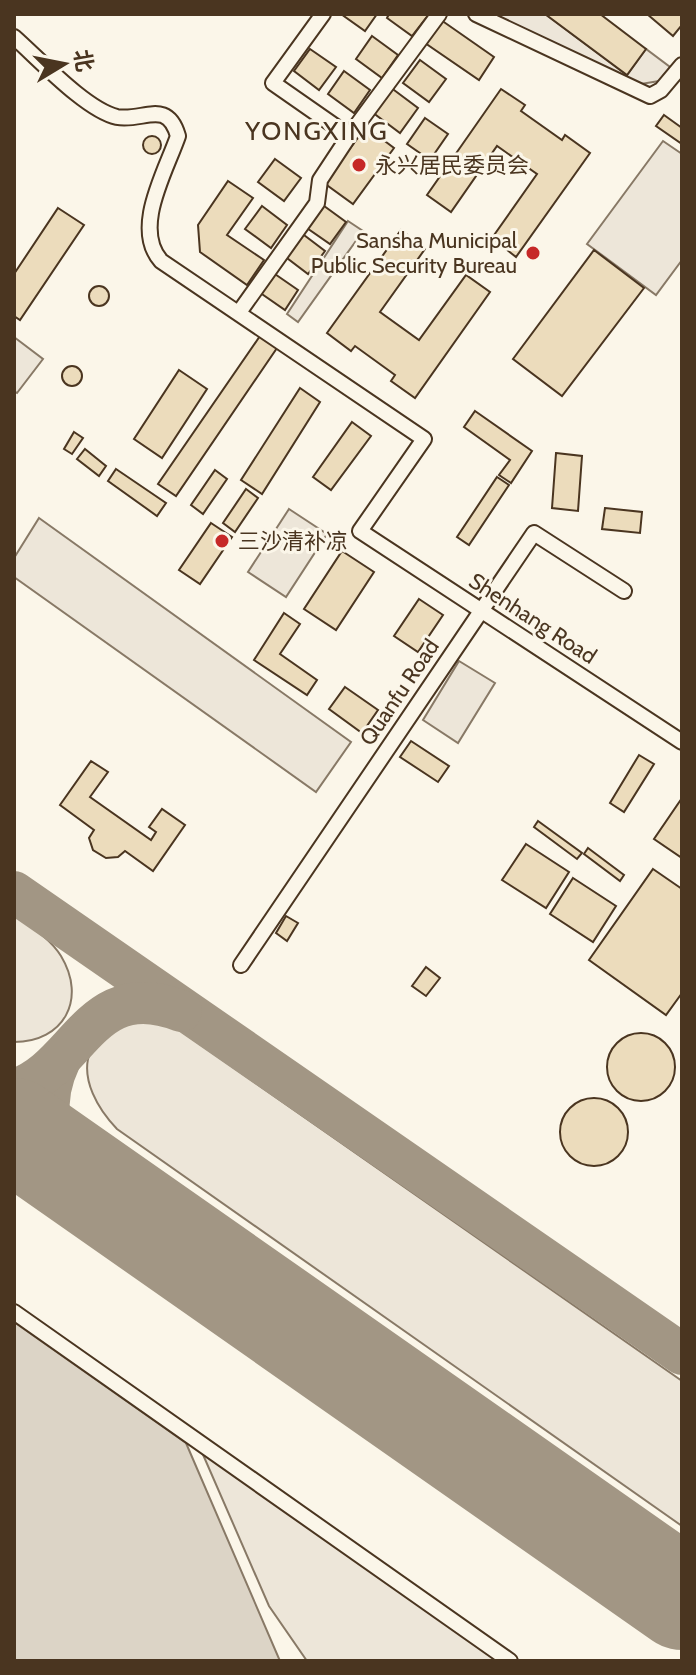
<svg xmlns="http://www.w3.org/2000/svg" width="696" height="1675" font-family="Cabin,'Noto Sans SC',sans-serif">
	<style>
		.green { fill: #ede6d9; stroke: #887966; stroke-width: 2 }
		.water { fill: #dcd4c6; stroke: #887966; stroke-width: 2 }
		.lines { fill: none; stroke-linecap: round; stroke-linejoin: round }
		.taxiway { stroke: #a29684; stroke-width: 42 }
		.runway { stroke: #a29684; stroke-width: 104 }
		.building { fill: #ecdcbc; stroke: #4a3520; stroke-width: 2 }
		.minor-casing { stroke: #4a3520; stroke-width: 18 }
		.minor { stroke: #fbf6e9; stroke-width: 14 }
		.poi-dot { fill: #c62828; stroke: #fbf6e9; stroke-width: 3 }
		.labels { text-anchor: middle; stroke-width: 6; stroke-linejoin: round; paint-order: stroke }
		.poi-label { font-size: 22px; fill: #4a3520; stroke: #fbf6e9; text-anchor: start }
		.street-label { font-size: 22px; fill: #4a3520; stroke: #fbf6e9 }
		.quarter-label { font-size: 26px; letter-spacing: 2px; fill: #4a3520; stroke: #fbf6e9 }
	</style>
	<rect width="100%" height="100%" fill="#fbf6e9"/>
	<g class="green">
		<polygon points="493,14 545,14 627,75 646,49 670,67 659,81 641,84"/>
		<polygon points="663,141 682,154 682,260 656,295 587,244"/>
		<polygon points="348,221 363,231 298,322 287,314"/>
		<polygon points="14,337 43,359 17,393 14,391"/>
		<polygon points="289,509 327,534 286,597 248,572"/>
		<polygon points="39,518 351,742 316,792 14,577 14,558"/>
		<polygon points="459,661 495,683 458,743 423,720"/>
		<path d="M14,915C31,927 50,938 61,956C87,999 64,1042 14,1042Z"/>
		<path d="M148,1021L166,1023L181,1031L682,1381V1526L117,1129C73,1083 73,1026 148,1021Z"/>
		<polygon points="201,1450 506,1661 307,1661 269,1606"/>
	</g>
	<polygon class="water" points="14,1322 186,1443 280,1661 14,1661"/>
	<g class="lines">
		<g class="taxiway">
			<polyline points="14,892 682,1354"/>
			<path d="M60,1060C41,1100 46,1139 74,1173"/>
			<path d="M14,1090C80,1069 89,975 181,1011"/>
		</g>
		<polyline class="runway" points="14,1130 682,1598"/>
	</g>
	<g class="building">
		<polygon points="341,14 377,14 365,31"/>
		<polygon points="389,14 429,14 412,36 387,18"/>
		<polygon points="545,14 600,14 646,49 627,75"/>
		<polygon points="647,14 682,14 682,25 673,36"/>
		<polygon points="441,20 494,57 479,80 425,43"/>
		<polygon points="372,36 398,55 382,78 356,59"/>
		<polygon points="310,49 336,67 319,90 294,71"/>
		<polygon points="420,60 446,79 429,102 403,83"/>
		<polygon points="344,71 370,90 354,113 328,94"/>
		<polygon points="390,87 418,108 400,133 372,112"/>
		<polygon points="501,89 525,105 521,111 562,140 565,135 590,153 516,257 492,238 537,174 497,146 451,212 427,195"/>
		<polygon points="664,115 682,128 682,144 656,126"/>
		<polygon points="425,118 448,134 430,160 407,144"/>
		<polygon points="366,127 394,148 353,204 324,183"/>
		<circle cx="152" cy="145" r="9"/>
		<polygon points="275,159 301,178 284,201 258,182"/>
		<polygon points="228,181 253,198 227,235 264,260 247,285 200,252 198,225"/>
		<polygon points="320,203 346,222 330,244 304,226"/>
		<polygon points="262,206 287,225 271,248 245,229"/>
		<polygon points="58,208 84,225 20,320 14,316 14,274"/>
		<polygon points="401,230 425,249 380,312 419,340 466,275 490,292 415,398 391,381 395,375 355,346 351,351 327,333"/>
		<polygon points="300,232 325,251 308,274 283,255"/>
		<polygon points="594,250 644,288 562,396 513,359"/>
		<polygon points="272,272 298,290 285,310 259,292"/>
		<circle cx="99" cy="296" r="10"/>
		<polygon points="260,336 277,348 176,496 158,484"/>
		<circle cx="72" cy="376" r="10"/>
		<polygon points="179,370 207,389 162,458 134,439"/>
		<polygon points="300,388 320,402 262,494 241,480"/>
		<polygon points="475,411 532,451 511,483 499,475 510,460 464,427"/>
		<polygon points="352,422 371,436 331,490 313,477"/>
		<polygon points="74,432 83,438 72,454 64,449"/>
		<polygon points="85,449 106,466 99,476 77,459"/>
		<polygon points="556,453 582,456 578,511 552,508"/>
		<polygon points="116,469 166,503 157,516 108,481"/>
		<polygon points="215,470 227,479 203,514 191,505"/>
		<polygon points="497,477 509,485 469,545 457,537"/>
		<polygon points="246,489 258,498 235,532 223,523"/>
		<polygon points="605,508 642,512 640,533 602,529"/>
		<polygon points="211,523 232,537 200,584 179,570"/>
		<polygon points="342,551 374,572 336,630 304,609"/>
		<polygon points="419,599 443,615 418,652 394,636"/>
		<polygon points="284,613 300,624 280,654 317,680 307,695 254,660"/>
		<polygon points="345,687 378,710 362,733 329,709"/>
		<polygon points="411,741 449,766 438,782 400,757"/>
		<polygon points="639,755 654,764 624,812 610,803"/>
		<polygon points="91,761 108,772 90,797 151,840 156,832 149,827 162,809 185,825 153,871 125,851 118,857 106,858 93,850 89,838 94,830 60,805"/>
		<polygon points="682,798 682,858 654,839"/>
		<polygon points="538,821 582,853 577,859 534,827"/>
		<polygon points="526,844 569,872 546,908 502,880"/>
		<polygon points="588,848 624,875 620,881 584,854"/>
		<polygon points="653,869 682,889 682,993 666,1015 589,960"/>
		<polygon points="573,878 616,906 593,942 550,914"/>
		<polygon points="286,916 298,923 287,941 276,933"/>
		<polygon points="426,967 440,978 426,996 412,986"/>
		<circle cx="641" cy="1067" r="34"/>
		<circle cx="594" cy="1132" r="34"/>
	</g>
	<g class="lines">
		<defs>
			<g id="minor">
				<polyline points="476,14 650,96 661,90 682,65"/>
				<path d="M14,37C39,59 86,110 117,117C143,122 167,98 178,136C166,171 132,228 161,261L424,439L360,531L682,742"/>
				<polyline points="349,136 439,14"/>
				<polyline points="240,311 317,203 320,180 349,136 273,83 323,14"/>
				<polyline points="241,965 534,533 624,591"/>
				<polyline points="14,1312 510,1661"/>
			</g>
		</defs>
		<use href="#minor" class="minor-casing"/>
		<use href="#minor" class="minor"/>
	</g>
	<g class="poi-dot">
		<circle cx="359" cy="165" r="8"/>
		<circle cx="533" cy="253" r="8"/>
		<circle cx="222" cy="541" r="8"/>
	</g>
	<g class="labels">
		<g class="poi-label">
			<text x="375" y="173">永兴居民委员会</text>
			<text x="517" y="248" text-anchor="end">Sansha Municipal<tspan x="517" dy="25">Public Security Bureau</tspan></text>
			<text x="238" y="549">三沙清补凉</text>
		</g>
		<g class="street-label">
			<text transform="translate(533 618) rotate(33)" y="8">Shenhang Road</text>
			<text transform="translate(399 692) rotate(-56)" y="8">Quanfu Road</text>
		</g>
		<g class="quarter-label">
			<text x="317" y="140">YONGXING</text>
		</g>
	</g>
	<rect width="696" height="1675" fill="none" stroke="#4a3520" stroke-width="32"/>
	<g transform="translate(64 64) rotate(80)" stroke="#fbf6e9" stroke-width="6" paint-order="stroke">
	<path d="M0-6L14 30L0 20L-14 30Z" fill="#4a3520"/>
	<text y="-12" font-size="22" font-weight="bold" text-anchor="middle" fill="#4a3520">北</text>
	</g>
</svg>
